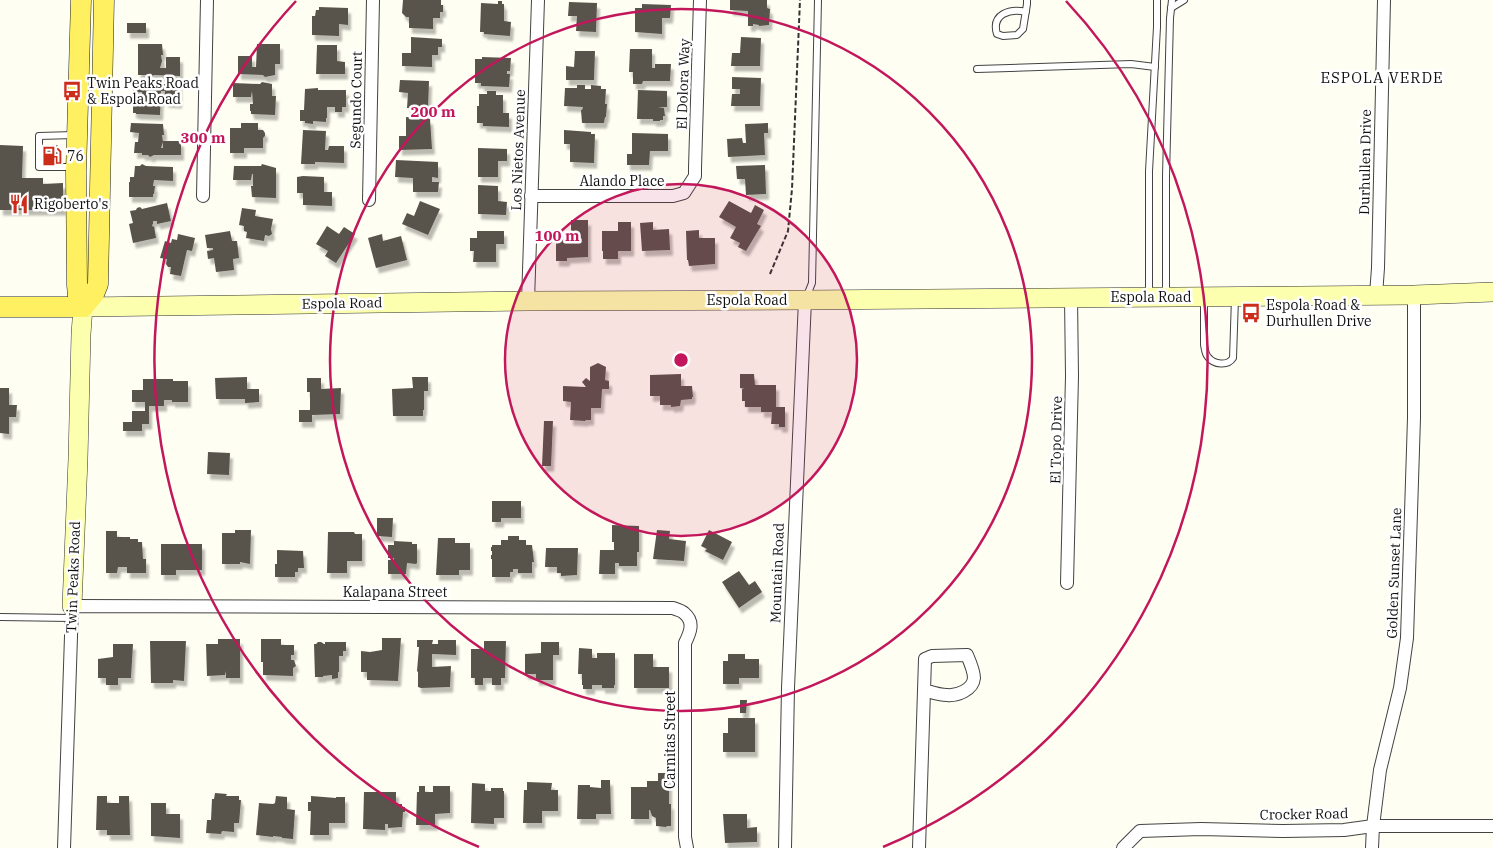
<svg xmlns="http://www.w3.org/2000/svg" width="1493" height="848" font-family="'IBM Plex Serif',serif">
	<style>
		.building { fill: #59534b; filter: url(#shadow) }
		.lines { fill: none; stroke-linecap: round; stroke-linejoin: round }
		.lane-casing { stroke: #434343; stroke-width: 8 }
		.street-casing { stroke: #434343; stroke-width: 14 }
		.secondary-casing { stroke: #323232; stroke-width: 20 }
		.primary-casing { stroke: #212121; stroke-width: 21 }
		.path { stroke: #323232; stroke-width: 2; stroke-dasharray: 5 2.5; stroke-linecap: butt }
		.lane { stroke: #fff; stroke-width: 6 }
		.street { stroke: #fff; stroke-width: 12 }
		.secondary { stroke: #fcffad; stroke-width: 19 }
		.primary { stroke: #fff062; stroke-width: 20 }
		.ring { fill: none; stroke: #c2185b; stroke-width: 2.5 }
		.labels { text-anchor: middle; stroke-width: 5; stroke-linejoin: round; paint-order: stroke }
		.poi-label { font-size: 14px; fill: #101010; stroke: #fff; text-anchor: start }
		.street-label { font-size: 14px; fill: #101010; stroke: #fff }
		.neighbourhood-label { font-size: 15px; letter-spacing: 1px; fill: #101010; stroke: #fff }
		.centre { fill: #c2185b; stroke: #fff; stroke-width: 2.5 }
		.ring-label { font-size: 15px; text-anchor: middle; font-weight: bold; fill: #c2185b; stroke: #fff; stroke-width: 5; stroke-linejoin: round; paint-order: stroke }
	</style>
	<defs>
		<filter id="shadow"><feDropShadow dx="3" dy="5.5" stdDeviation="1" flood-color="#0004"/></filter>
	</defs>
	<rect width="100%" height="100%" fill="#fffef2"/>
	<g class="building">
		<polygon points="403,0 441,0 441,5 443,5 443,12 440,12 440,18 433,18 433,29 409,28 409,17 406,17 402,13"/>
		<polygon points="730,0 767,0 767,8 770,9 769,25 759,26 759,25 753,24 753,26 748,26 748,11 730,10"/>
		<polygon points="498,1 502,1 502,4 504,4 504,21 511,22 510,36 484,34 484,32 480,32 481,3 498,4"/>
		<polygon points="569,2 597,3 596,32 576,31 577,16 568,16"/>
		<polygon points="642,4 671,5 670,18 662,18 662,34 635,32 635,8 642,8"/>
		<polygon points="319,7 348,8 348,25 339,24 339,36 312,35 312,16 315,16 316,10 319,10"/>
		<rect x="127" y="23" width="19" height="10"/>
		<polygon points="411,37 442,39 442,47 438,47 438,55 432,55 432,67 402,66 402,53 411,53"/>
		<polygon points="741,37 761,38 760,66 731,66 732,53 740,53"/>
		<polygon points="138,44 162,44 163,55 161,55 162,61 160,68 166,68 166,57 180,57 180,76 154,75 150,77 148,75 138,75"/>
		<polygon points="257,44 280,44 280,64 275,64 275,75 265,77 263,75 238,74 238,56 252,56 252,67 256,67"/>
		<polygon points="317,45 337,45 337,61 345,62 345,74 316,74"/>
		<polygon points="630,49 652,49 652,68 655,68 655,64 671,64 670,81 643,81 642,84 633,84 633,72 629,72"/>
		<polygon points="575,51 595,51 594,80 566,80 566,66 574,67"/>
		<polygon points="482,57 511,58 510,71 507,71 507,74 510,74 509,87 481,86 481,83 475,83 475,59 482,59"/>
		<polygon points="732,77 761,78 760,106 731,106 732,94 740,94 740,89 732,89"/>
		<polygon points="400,80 429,81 428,109 426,111 423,111 423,109 407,108 408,93 399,92"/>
		<polygon points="149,81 152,81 154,84 179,84 179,103 165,102 165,91 161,91 160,115 136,114 136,113 133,113 133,96 142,95 142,92 133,92 133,84 142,84 142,83 147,83"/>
		<polygon points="262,82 272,84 272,96 276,96 275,115 251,114 251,111 250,111 250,104 253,104 252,91 251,97 233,97 233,83 260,84"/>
		<polygon points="577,85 585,85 585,89 591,89 591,85 601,86 601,89 606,89 605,104 607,104 606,117 605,117 604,123 582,123 581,110 582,110 583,107 564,106 565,88 577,88"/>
		<polygon points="318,88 318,90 346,90 346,107 342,107 342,112 335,112 335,107 327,107 327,118 326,118 326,122 313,121 313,124 305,123 305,121 300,121 300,110 304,110 305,89"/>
		<polygon points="638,90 667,91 667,107 658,107 664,108 665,116 663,116 663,120 660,120 660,121 653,121 653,119 637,119"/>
		<polygon points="487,91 496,91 496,95 503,95 503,113 509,113 509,127 483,126 483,123 477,123 477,106 479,106 479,94 487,94"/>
		<polygon points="406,117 430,119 432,149 399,150 399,136 406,136"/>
		<polygon points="131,123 163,124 164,135 162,135 163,142 161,148 163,148 163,141 181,141 181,155 154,155 150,157 148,155 142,155 142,153 134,153 135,142 138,142 139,133 130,132"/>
		<polygon points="241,123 258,123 258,130 263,130 265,133 265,136 263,138 263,148 244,148 244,153 230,153 230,128 241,128"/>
		<polygon points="768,123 768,133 764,133 765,155 728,157 727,139 742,138 743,143 746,143 745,124"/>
		<polygon points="303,130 326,131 325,150 328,150 329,146 344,146 344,163 315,162 315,164 301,164"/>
		<polygon points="564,130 591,132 591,134 595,134 594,163 570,162 570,144 564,144"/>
		<polygon points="632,133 668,134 668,151 650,151 649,165 627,165 627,154 632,154"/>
		<polygon points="0,145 23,146 22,178 43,178 43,184 63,183 63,210 0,210"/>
		<rect x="45" y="145" width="13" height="15"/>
		<polygon points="478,148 507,149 507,161 498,161 498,177 478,177"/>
		<polygon points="396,160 438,162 438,178 432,177 432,182 439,182 438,192 413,192 413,178 395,177"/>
		<polygon points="142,164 146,166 173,167 173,181 154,180 153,186 155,186 154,194 153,194 153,197 129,197 129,182 130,182 130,177 134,177 135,166 140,166"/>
		<polygon points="262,164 276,168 276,198 252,197 251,186 253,186 253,174 252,174 251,180 233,180 234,166 261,166"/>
		<polygon points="765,165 766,194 746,195 745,179 737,179 736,166"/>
		<polygon points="303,176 324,177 324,192 332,192 332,206 303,205 303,193 297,193 297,177"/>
		<polygon points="478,185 498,186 498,201 507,202 506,215 478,214"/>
		<polygon points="420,201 440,209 428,235 402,224 407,213 414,216"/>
		<polygon points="729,201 751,213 755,205 764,210 757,224 761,226 746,251 738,247 740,243 730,238 736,227 719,217"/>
		<polygon points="167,203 171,221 157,224 157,221 153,221 153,224 152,225 153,227 154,226 156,238 133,243 129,224 133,223 130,211 136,210 137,208 140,207 142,209"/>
		<polygon points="242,208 256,210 255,216 273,219 271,229 272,234 269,236 265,235 264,241 246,238 247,232 244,231 244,226 239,225"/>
		<polygon points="571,220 588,220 588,257 567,258 567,261 556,261 556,239 575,239 575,236 571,236"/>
		<polygon points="618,222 631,222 631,251 618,251 618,259 603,259 603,251 602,251 602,231 618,231"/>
		<polygon points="653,222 653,230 669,229 670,250 642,251 640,223"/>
		<polygon points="327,226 339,234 344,227 355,234 336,263 325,256 328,251 316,244"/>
		<polygon points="699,230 699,238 715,238 715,264 689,266 688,260 687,260 686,231"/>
		<polygon points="230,231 232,241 237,241 239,258 233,259 234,270 216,272 214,258 208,259 207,251 213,250 213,248 207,248 205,235"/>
		<polygon points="477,231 504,231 504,244 496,244 496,262 473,262 474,251 470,251 470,238 477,238"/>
		<polygon points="178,234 195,238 192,251 187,250 181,276 170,274 171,267 168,267 166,264 167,259 160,258 165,241 171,243 172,239 177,240"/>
		<polygon points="382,234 383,241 401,236 407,260 376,268 368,238"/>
		<polygon points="598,363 606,367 605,380 609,381 609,389 602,389 601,408 591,408 591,420 586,420 585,421 570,420 571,402 563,401 563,386 586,387 582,382 586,378 590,381 590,367"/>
		<polygon points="681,374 681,386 692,386 693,397 692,397 692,399 681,400 680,406 671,407 671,405 660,405 660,396 650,396 650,375"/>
		<polygon points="740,374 754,374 755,385 776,385 776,407 785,407 785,427 779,427 779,424 771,424 772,412 761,412 761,407 745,407 745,401 742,401 742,389 745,389 740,388"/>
		<polygon points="247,377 247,389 259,389 259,402 245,403 245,399 216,399 215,378"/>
		<polygon points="412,377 428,377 428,391 424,391 424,410 423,410 423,416 393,416 392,389 413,388"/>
		<polygon points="307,378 321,378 321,389 341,388 340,414 312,415 312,422 299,422 299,410 310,410 310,392 307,392"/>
		<polygon points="143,379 173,379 173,381 188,381 188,402 172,402 172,400 164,400 164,406 149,406 149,424 142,424 142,431 123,431 123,422 132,422 132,411 145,411 145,402 132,402 132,390 143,390"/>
		<polygon points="0,388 9,388 9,405 17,405 16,417 9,417 9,434 0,433"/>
		<polygon points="544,421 553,421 551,466 542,466"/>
		<polygon points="208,452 230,453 229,475 207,474"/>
		<polygon points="492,501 521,501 521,518 501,518 501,522 492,522"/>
		<polygon points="377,518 393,518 392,537 377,536"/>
		<polygon points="612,525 639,526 639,552 637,552 637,566 619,566 619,563 615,563 615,574 599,574 600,550 614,550 614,542 612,542"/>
		<polygon points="235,530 251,530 250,564 240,562 240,564 222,564 222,533 235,533"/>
		<polygon points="657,530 670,531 669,539 686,541 684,561 653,559"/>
		<polygon points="709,530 732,542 723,560 705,551 707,549 701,546"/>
		<polygon points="106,531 117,531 117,537 130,537 130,539 138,539 138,542 142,542 143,559 146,559 146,573 127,573 127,567 118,567 117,573 106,573"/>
		<polygon points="328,532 354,532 355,534 362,534 362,561 347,561 347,573 327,573"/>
		<polygon points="508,536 519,536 519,540 526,540 526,545 532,545 534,562 532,562 532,573 518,573 518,569 513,569 513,572 510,572 510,577 492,577 492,559 491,559 491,555 492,555 492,551 491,551 491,547 492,547 492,545 501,545 501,540 508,540"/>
		<polygon points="438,538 455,538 455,543 470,543 470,570 459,570 459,575 436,575"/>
		<polygon points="394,541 412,542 412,544 417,544 417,563 416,564 407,563 406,574 388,574 388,560 394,560 394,558 388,558 388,545 394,545"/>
		<polygon points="161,544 202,544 202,570 176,570 176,575 161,575"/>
		<polygon points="546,548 578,548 577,575 561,576 561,573 557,573 557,567 545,567"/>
		<polygon points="277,550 303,551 304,568 298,568 298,572 295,572 295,577 275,577 275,564 277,564"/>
		<polygon points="739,571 749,585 755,581 762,592 739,608 722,582"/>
		<polygon points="382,638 401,638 398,681 367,680 367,672 361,672 361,651 370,652 382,650"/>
		<polygon points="218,639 240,639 240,678 226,678 226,671 225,675 207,676 206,644 218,644"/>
		<polygon points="261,639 281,639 281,645 294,645 294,655 291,655 291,660 294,660 296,666 293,668 293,676 263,675 263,662 261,662"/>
		<polygon points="417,640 433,640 432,644 438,644 438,640 456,640 456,655 432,654 432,667 451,666 450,687 421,688 418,687 418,672 417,671 419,647 417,647"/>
		<polygon points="150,641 186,641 184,681 173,680 173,683 151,683"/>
		<polygon points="484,641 506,641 505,678 501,678 501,685 492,685 492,678 483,678 483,685 475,685 475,678 471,678 471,649 484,649"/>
		<polygon points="318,642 321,642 324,644 325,644 325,642 346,642 346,651 343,651 343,656 339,656 339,672 338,672 338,678 332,679 332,675 323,676 323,677 315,677 314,644 316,644"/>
		<polygon points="541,642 559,642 559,655 553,655 553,680 536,680 536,674 525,674 525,654 541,653"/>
		<polygon points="113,644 133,644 131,678 118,678 118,685 106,685 106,678 98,678 98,659 113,657"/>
		<polygon points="579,648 592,649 592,658 597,658 597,653 615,653 615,685 614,685 614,688 602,688 602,685 592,685 592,689 583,689 583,685 582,685 582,674 578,674"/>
		<polygon points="634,654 653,654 653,667 669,667 669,688 634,688"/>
		<polygon points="728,654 745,654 745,659 759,659 759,678 739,678 739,684 723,684 723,661 728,661"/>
		<polygon points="740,700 747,700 746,713 740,713"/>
		<polygon points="728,718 755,718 755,752 723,752 723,733 728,733"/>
		<polygon points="658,773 669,773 669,804 671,804 671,826 667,826 666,827 656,826 656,818 652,816 650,810 649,810 649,819 631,819 631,787 647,787 647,781 658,781"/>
		<polygon points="601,780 610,780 611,814 596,814 596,819 577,819 578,785 590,785 590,787 601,788"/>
		<polygon points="527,782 552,783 551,790 558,790 558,811 542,811 542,823 523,823 524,790 527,790"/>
		<polygon points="472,783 485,784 485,791 491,791 491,788 503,788 503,791 504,791 504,818 494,818 494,824 471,823"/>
		<polygon points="419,786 425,786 425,792 433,792 433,786 450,786 450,813 435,814 435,825 416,825 417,792 419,792"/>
		<polygon points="364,792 396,792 396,804 402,804 402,807 405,807 405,812 403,812 402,827 388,828 388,824 385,824 385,830 363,829"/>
		<polygon points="215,793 227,794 226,796 239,796 239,800 241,800 239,823 234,823 234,832 222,831 221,834 206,833 207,820 211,820 212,799 214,799"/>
		<polygon points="97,796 107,796 107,803 119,803 119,796 129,796 130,835 107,835 107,830 96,830"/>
		<polygon points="276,796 287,797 287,809 295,810 293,839 282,838 282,837 273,836 273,837 256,835 259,803 273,804 275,803"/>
		<polygon points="311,796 336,798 336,797 345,797 345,823 329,823 329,835 310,835 311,811 308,811 308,802 311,802"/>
		<polygon points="151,803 166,803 166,814 180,814 180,838 151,836"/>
		<polygon points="723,814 747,814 747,828 757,827 757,842 725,843"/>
	</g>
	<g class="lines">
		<defs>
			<g id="lane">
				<polyline points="1171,8 1184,0"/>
				<path d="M1026,12C1010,8 991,14 997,34L1003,36L1017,35L1023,29L1027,4V0"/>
				<polyline points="977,69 1131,64 1155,67"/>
				<polyline points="73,167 39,167 39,136 74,135"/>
				<polyline points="1149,296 1149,171 1157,27 1157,0"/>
				<polyline points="1166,296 1166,176 1170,18 1172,0"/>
				<polyline points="806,298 812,283 818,0"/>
				<path d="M1204,298V345C1205,349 1205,354 1208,357C1214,365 1228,366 1233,358L1235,298"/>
				<polyline points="0,617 71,618"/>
			</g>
			<g id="street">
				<polyline points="203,196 207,0"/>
				<polyline points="531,196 673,196 684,193 695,176 695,168 700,0"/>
				<polyline points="369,200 373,0"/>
				<polyline points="1376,295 1378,268 1384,0"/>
				<polyline points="528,301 538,0"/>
				<polyline points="1067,583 1072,376 1071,297"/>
				<path d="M64,848L72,606L673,608C676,609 682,611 684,613C695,622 690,633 685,643V837L687,848"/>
				<polyline points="785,848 788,688 805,300"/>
				<path d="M919,848L925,659L932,656L967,655C970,662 974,671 974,678C973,690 957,696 947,695C939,695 931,692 924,690"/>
				<polyline points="1123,848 1140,831 1201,829 1283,831 1344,830 1373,826 1493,826"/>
				<polyline points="1372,848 1373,826 1380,770 1400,688 1407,638 1414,418 1414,295"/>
			</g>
			<polyline id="secondary" points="72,606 78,459 81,334 83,307 528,301 805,300 1414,295 1493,292"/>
			<g id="primary">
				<polyline points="81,0 76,172 77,285 78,296 83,307"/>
				<polyline points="0,307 83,307"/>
				<polyline points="83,307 94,294 98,284 104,0"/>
			</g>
		</defs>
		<use href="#lane" class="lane-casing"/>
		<use href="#street" class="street-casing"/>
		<use href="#secondary" class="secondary-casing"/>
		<use href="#primary" class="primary-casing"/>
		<polyline class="path" points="770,274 788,231 792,189 800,0"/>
		<use href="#lane" class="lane"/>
		<use href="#street" class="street"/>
		<use href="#secondary" class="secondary"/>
		<use href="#primary" class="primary"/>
	</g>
	<circle cx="681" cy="360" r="176" fill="#c2185b" fill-opacity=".12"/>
	<g class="ring">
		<circle cx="681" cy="360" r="176"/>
		<circle cx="681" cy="360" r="351"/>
		<path d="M479 847A527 527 0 0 1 296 1M1066 1A527 527 0 0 1 883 847"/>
	</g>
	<defs>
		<symbol id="bus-bare" viewBox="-9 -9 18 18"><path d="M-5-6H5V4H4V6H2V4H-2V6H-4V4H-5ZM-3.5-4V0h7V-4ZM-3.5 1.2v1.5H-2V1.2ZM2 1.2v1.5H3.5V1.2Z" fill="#cc2d1b" stroke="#fff" stroke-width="2.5" paint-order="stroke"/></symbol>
		<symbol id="fuel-bare" viewBox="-9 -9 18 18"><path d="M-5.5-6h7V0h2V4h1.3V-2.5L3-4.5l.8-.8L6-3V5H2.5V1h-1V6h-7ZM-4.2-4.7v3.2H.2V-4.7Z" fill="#cc2d1b" stroke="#fff" stroke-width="2.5" paint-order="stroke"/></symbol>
		<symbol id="restaurant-bare" viewBox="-9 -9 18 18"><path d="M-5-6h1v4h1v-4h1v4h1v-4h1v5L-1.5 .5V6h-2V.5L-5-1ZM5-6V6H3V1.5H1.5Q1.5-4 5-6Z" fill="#cc2d1b" stroke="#fff" stroke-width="2.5" paint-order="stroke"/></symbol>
	</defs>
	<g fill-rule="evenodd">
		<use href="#bus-bare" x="58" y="77" width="28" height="28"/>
		<use href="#fuel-bare" x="38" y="142" width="28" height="28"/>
		<use href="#restaurant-bare" x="5" y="190" width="28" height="28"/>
		<use href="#bus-bare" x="1237" y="299" width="28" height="28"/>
	</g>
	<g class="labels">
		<g class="poi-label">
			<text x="87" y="88">Twin Peaks Road<tspan x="87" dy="16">&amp; Espola Road</tspan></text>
			<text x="67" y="161">76</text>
			<text x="34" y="209">Rigoberto's</text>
			<text x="1266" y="310">Espola Road &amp;<tspan x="1266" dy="16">Durhullen Drive</tspan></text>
		</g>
		<g class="street-label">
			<text transform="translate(683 84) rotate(-88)" y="5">El Dolora Way</text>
			<text transform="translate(356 100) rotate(-89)" y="5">Segundo Court</text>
			<text transform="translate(518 150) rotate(-88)" y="5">Los Nietos Avenue</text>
			<text transform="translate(1365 162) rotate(-89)" y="5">Durhullen Drive</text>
			<text x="622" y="186">Alando Place</text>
			<text x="1151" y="302">Espola Road</text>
			<text x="747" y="305">Espola Road</text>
			<text transform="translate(342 303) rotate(-1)" y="5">Espola Road</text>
			<text transform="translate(1056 440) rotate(-89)" y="5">El Topo Drive</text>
			<text transform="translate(777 573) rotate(-88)" y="5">Mountain Road</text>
			<text transform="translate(1394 573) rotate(-88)" y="5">Golden Sunset Lane</text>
			<text transform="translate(73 577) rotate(-88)" y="5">Twin Peaks Road</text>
			<text x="395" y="597">Kalapana Street</text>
			<text transform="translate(670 740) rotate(-90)" y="5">Carnitas Street</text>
			<text transform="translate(1304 814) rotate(-1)" y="5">Crocker Road</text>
		</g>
		<g class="neighbourhood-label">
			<text x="1382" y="83">ESPOLA VERDE</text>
		</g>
	</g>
	<circle cx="681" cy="360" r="8" class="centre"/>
	<g class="ring-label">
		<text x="433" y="117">200 m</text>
		<text x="203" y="143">300 m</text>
		<text x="557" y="241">100 m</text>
	</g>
</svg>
